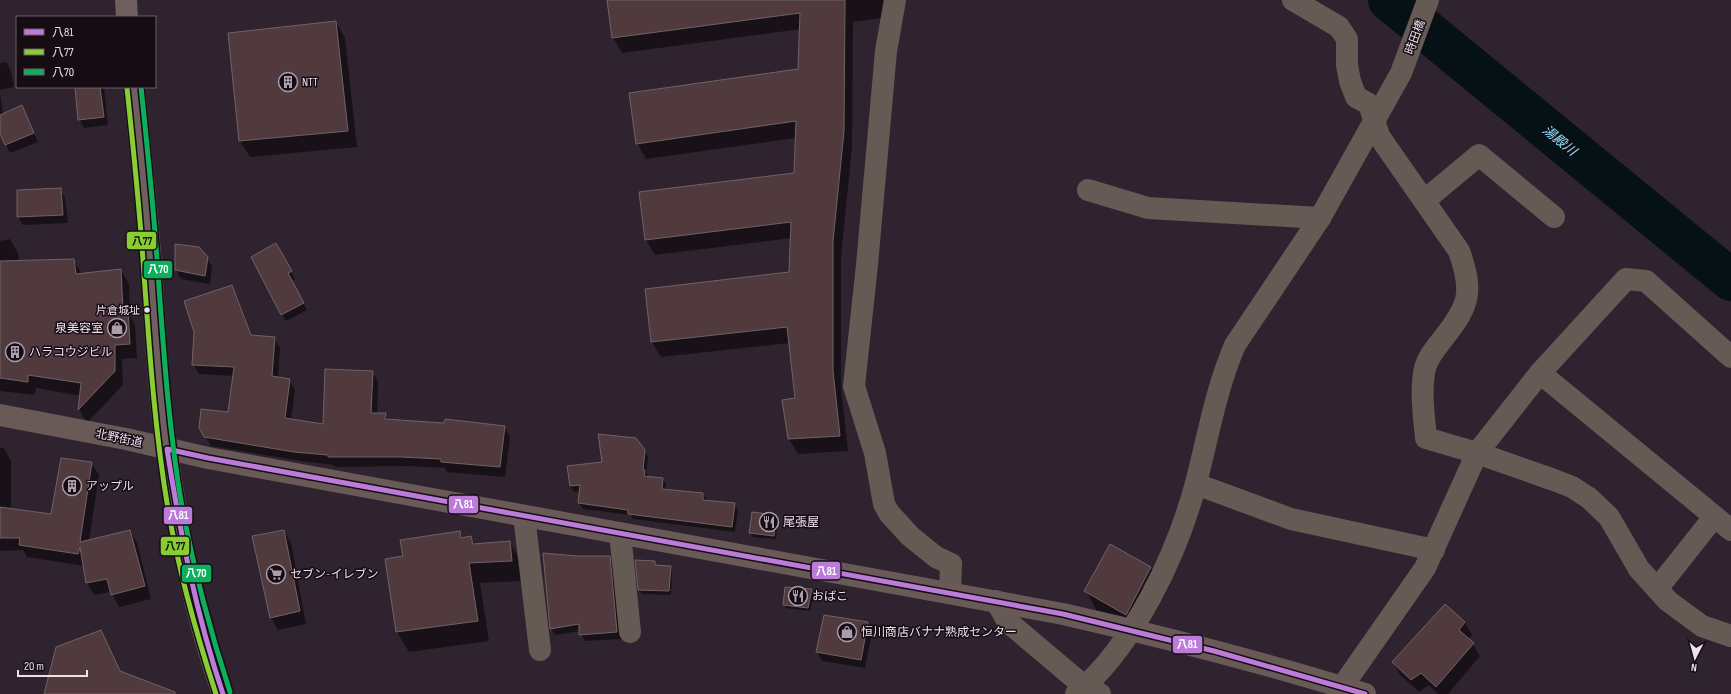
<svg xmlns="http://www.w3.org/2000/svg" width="1731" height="694" font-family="'Sofia Sans Condensed','Noto Sans JP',sans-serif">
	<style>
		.shadow { fill: #0007 }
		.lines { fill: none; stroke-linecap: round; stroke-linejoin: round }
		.river { stroke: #051115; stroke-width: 42 }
		.building { fill: #513a3d; stroke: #6f6366 }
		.minor { stroke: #665a55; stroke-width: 22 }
		.major { stroke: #695957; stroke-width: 22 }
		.highway { stroke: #6f5f5e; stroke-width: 22 }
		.bus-1-casing { stroke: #150c14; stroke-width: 8 }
		.bus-2-casing { stroke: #150c14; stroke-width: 8 }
		.bus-3-casing { stroke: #150c14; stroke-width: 8 }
		.bus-1 { stroke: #bd7bd9; stroke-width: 5 }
		.bus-2 { stroke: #88cd32; stroke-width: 5 }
		.bus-3 { stroke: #0daf5c; stroke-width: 5 }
		.bus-dot { fill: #efe0ed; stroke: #150c14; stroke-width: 1.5 }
		.labels { text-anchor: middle; stroke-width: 3; stroke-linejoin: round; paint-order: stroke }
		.bus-label { font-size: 11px; fill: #efe0ed; stroke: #150c14; text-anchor: end }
		.street-label { font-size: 12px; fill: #efe0ed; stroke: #150c14 }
		.poi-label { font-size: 12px; fill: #efe0ed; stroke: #150c14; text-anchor: start }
		.water-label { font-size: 13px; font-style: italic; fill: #8ae7fc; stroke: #150c14 }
		.line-badge { stroke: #150c14; stroke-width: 1.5 }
		.badge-label { font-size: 11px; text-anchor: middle; font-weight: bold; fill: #fff }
		.pale-badge-label { font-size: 11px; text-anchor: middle; font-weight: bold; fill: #111 }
	</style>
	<rect width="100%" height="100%" fill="#2e232e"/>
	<g class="shadow">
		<polygon points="608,0 888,0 890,17 853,22 852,147 841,257 841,387 848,451 798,454 789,439 783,401 796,398 790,343 661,357 652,342 647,290 790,273 792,238 655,255 646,240 794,173 796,138 646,159 637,143 799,70 801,29 622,53 613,38"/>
		<polygon points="336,22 345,38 357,147 250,157 240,141"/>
		<polygon points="6,62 11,71 14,87 0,90 0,63"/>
		<polygon points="76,87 104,87 108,125 84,128 79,119"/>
		<polygon points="0,92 3,114 22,107 38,142 10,153 0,131"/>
		<polygon points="60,189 65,198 68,223 23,225 18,217"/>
		<polygon points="10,239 18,253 19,262 73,260 82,274 121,270 129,284 130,316 135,325 137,358 122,359 123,385 87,423 79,409 81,396 36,388 35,395 0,391 0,241"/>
		<polygon points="276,244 295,279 292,281 307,310 286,321 282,314"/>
		<polygon points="207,258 212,267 210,284 181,279 176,270"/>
		<polygon points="231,286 237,296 252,336 274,338 280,348 278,378 289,380 295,390 291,420 324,425 372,372 378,381 377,414 385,414 388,420 504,427 510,437 505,477 447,472 445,468 407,466 335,467 333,465 300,461 211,446 200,427 229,414 234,376 199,374 193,364"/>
		<polygon points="0,448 4,448 11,461 11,509 52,515 91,463 99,475 89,541 130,531 137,543 151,599 119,607 111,592 94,595 87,583 84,566 27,557 23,550 0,551"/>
		<polygon points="644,451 648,457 646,473 648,477 662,479 666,484 665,490 703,494 707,501 734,504 738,510 735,532 633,519 631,515 583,509 579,503 580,491 574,492 570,486 604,463"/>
		<polygon points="776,516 778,520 776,539 753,537 750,533"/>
		<polygon points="284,531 291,543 306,624 278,630 271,618 253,537"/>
		<polygon points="460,532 463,538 471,537 475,544 510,542 521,562 523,581 480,583 489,641 409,652 397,632 386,560 404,557"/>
		<polygon points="1111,546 1151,568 1163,590 1138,636 1098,613 1086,591"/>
		<polygon points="577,557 609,557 613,564 621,639 585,641 580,631 555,635 551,628"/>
		<polygon points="654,562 657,566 670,567 672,571 671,595 642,594 639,590"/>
		<polygon points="811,590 814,594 810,611 786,608 784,604"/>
		<polygon points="1445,605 1465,623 1472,635 1468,640 1473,644 1480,656 1448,694 1438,694 1429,685 1419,692 1400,675 1393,662"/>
		<polygon points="825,616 867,623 872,632 865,668 822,661 817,652"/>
		<polygon points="101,631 121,673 150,694 45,694"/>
	</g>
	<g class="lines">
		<polyline class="river" points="1389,0 1731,280"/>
	</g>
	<g class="building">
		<polygon points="607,0 845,0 844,131 833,241 833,371 840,436 788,439 782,400 795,398 787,327 651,342 645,289 789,272 791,222 645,240 639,192 794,173 796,121 636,144 629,93 798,69 800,13 612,38"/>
		<polygon points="336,21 348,131 239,141 228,33"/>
		<polygon points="75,87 100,87 104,117 78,120"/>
		<polygon points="22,105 34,133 5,145 0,134 0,115"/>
		<polygon points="61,188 63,215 17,217 17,190"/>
		<polygon points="276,243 292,271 288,273 304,303 281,315 251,257"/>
		<polygon points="175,244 199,247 208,257 205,276 175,270"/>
		<polygon points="74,259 76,274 121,269 123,310 128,310 130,344 115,345 115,371 78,410 81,383 28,375 28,382 0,378 0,261"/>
		<polygon points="232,285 251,335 275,337 272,376 290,379 285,418 323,424 325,369 373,371 371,413 386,413 385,419 444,423 445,419 505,426 500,467 441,462 441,459 401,457 328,457 328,455 294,452 204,437 199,428 201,409 228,412 234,367 192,365 194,332 184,301"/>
		<polygon points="598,434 636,438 645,450 643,470 645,470 644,476 663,478 662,489 703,493 703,500 735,503 732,527 628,514 628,510 578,503 580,485 570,486 567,466 602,462"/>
		<polygon points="61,458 92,462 80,542 130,530 145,586 111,595 107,579 86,583 80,547 78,554 19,545 20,538 0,538 0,507 51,514"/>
		<polygon points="752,512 776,515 774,536 749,533"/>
		<polygon points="284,530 300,611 270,618 252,536"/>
		<polygon points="460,531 461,538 471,536 473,544 510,541 512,561 469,563 478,621 396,632 385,559 403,556 400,540"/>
		<polygon points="1110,544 1151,567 1126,615 1084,591"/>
		<polygon points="543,553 577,556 610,556 617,632 579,635 579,624 550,629"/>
		<polygon points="635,560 655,561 655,565 671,566 669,591 638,590"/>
		<polygon points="785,587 812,589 808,608 783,605"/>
		<polygon points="1445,604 1465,622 1459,630 1474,643 1436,687 1421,673 1411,680 1392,662"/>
		<polygon points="824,615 868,622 861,660 816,652"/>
		<polygon points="101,630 120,671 175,692 175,694 44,694 56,647"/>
	</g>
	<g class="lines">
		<g class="minor">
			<polyline points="895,0 886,51 867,265 854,386 875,453 884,504 889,513 910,536 936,557 951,564 950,593"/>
			<path d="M1293,0L1339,27L1347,39V65L1350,81L1356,97L1369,104L1379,136L1459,251C1474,293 1469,306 1442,340C1435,349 1428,357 1425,368C1420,391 1424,416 1426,438L1477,453L1554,480L1572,487L1589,498L1609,517L1639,569L1668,601L1702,626L1731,636"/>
			<polyline points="1088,190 1148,208 1320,218"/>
			<polyline points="1425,200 1479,155 1554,217"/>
			<polyline points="1540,373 1731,530"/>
			<polyline points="1196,484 1291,519 1434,550"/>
			<polyline points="524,516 540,650"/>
			<polyline points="620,533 630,632"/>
			<polyline points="1657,589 1714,517"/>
			<polyline points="996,601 1008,622 1085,687 1100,694"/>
			<polyline points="1342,687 1425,568 1477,453 1540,373 1626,279 1646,281 1731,357"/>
			<path d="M1076,694C1134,646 1177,554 1196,483C1208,437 1216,389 1235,345L1320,218L1401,73L1428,0"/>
		</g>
		<path class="major" d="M0,415L126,439L208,458L1063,614C1164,637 1265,663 1365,694"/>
		<g class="highway">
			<polyline points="126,0 127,17"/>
			<path d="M134,87C139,138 145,190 149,241C153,291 155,342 160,392C170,495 189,597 223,694"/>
		</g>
		<defs>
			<path id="bus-1" d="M223,694C196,614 180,532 167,449L208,458L1063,614L1214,651L1365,694"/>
			<path id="bus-2" d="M127,88C133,145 139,202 143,260C149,343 154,426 168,509C179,572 196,633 216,694"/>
			<path id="bus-3" d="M141,87C147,144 153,201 157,259C163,342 168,425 182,507C194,570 210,631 230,692"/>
		</defs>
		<use href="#bus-1" class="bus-1-casing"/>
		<use href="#bus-2" class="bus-2-casing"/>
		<use href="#bus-3" class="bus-3-casing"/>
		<use href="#bus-1" class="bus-1"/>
		<use href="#bus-2" class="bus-2"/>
		<use href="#bus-3" class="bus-3"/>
	</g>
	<defs>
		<symbol id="building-ring" viewBox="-11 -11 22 22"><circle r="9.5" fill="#150c14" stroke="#ab9eaa" stroke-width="1.5"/><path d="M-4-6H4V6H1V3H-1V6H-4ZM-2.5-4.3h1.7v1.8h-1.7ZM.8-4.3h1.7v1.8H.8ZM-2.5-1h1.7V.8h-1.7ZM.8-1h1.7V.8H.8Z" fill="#ab9eaa"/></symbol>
		<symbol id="shop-ring" viewBox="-11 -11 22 22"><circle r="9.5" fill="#150c14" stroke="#ab9eaa" stroke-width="1.5"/><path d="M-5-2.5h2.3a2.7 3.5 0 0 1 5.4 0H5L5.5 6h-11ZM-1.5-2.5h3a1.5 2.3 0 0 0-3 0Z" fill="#ab9eaa"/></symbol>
		<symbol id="restaurant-ring" viewBox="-11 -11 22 22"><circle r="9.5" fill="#150c14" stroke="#ab9eaa" stroke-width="1.5"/><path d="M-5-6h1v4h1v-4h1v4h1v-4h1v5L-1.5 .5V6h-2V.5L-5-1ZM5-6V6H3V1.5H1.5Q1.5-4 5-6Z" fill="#ab9eaa"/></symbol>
		<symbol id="supermarket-ring" viewBox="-11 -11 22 22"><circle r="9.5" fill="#150c14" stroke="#ab9eaa" stroke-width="1.5"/><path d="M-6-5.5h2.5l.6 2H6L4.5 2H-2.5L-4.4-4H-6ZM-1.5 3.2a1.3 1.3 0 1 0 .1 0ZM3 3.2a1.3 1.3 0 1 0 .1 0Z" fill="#ab9eaa"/></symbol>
	</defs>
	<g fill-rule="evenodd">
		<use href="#building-ring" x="277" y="71" width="22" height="22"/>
		<use href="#shop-ring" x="106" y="317" width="22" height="22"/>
		<use href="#building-ring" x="4" y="341" width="22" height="22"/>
		<use href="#building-ring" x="61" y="475" width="22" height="22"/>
		<use href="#restaurant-ring" x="758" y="511" width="22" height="22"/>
		<use href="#supermarket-ring" x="265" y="563" width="22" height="22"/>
		<use href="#restaurant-ring" x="787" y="585" width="22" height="22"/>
		<use href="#shop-ring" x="836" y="621" width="22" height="22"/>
	</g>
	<circle class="bus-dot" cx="147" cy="310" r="3.5"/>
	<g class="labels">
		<g class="bus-label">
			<text x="140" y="314">片倉城址</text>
		</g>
		<g class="street-label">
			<text transform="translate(1415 37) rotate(-70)" y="4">時田橋</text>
			<text transform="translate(119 438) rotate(12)" y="4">北野街道</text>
		</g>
		<g class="poi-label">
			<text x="302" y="86">NTT</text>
			<text x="103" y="332" text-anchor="end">泉美容室</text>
			<text x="29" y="356">ハラコウジビル</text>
			<text x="86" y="490">アップル</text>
			<text x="783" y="526">尾張屋</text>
			<text x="290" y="578">セブン-イレブン</text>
			<text x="812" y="600">おばこ</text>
			<text x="861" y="636">恒川商店バナナ熟成センター</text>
		</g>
		<g class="water-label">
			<text transform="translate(1560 140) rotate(39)" y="5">湯殿川</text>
		</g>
	</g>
	<g class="line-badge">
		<rect x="126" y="231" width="31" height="19" rx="4" fill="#88cd32"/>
		<rect x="143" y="260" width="30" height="19" rx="4" fill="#0daf5c"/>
		<rect x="448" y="495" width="31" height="19" rx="4" fill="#bd7bd9"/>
		<rect x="163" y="506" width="30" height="19" rx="4" fill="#bd7bd9"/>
		<rect x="160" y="536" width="30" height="20" rx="4" fill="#88cd32"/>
		<rect x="811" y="561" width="30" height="19" rx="4" fill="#bd7bd9"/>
		<rect x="181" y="564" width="31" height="19" rx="4" fill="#0daf5c"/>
		<rect x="1172" y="635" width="31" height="19" rx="4" fill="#bd7bd9"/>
	</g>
	<g class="badge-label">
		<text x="158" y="273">八70</text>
		<text x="463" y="508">八81</text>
		<text x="178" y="519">八81</text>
		<text x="826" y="575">八81</text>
		<text x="196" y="577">八70</text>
		<text x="1187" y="648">八81</text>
	</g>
	<g class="pale-badge-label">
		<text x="142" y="245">八77</text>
		<text x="175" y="550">八77</text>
	</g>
	<rect x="16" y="16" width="140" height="72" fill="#150c14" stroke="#6c616b"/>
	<rect x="24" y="29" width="20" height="6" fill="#bd7bd9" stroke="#6c616b"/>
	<text x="52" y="36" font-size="12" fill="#efe0ed">八81</text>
	<rect x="24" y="49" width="20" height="6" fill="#88cd32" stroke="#6c616b"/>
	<text x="52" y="56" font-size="12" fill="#efe0ed">八77</text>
	<rect x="24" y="69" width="20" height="6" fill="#0daf5c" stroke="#6c616b"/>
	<text x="52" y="76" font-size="12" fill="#efe0ed">八70</text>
	<g transform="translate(1695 658) rotate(186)" stroke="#150c14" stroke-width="3" paint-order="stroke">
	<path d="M0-3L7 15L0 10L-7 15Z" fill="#efe0ed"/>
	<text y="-6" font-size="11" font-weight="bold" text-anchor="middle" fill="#efe0ed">N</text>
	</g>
	<path d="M18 670v6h69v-6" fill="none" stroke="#efe0ed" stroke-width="2"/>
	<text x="24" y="670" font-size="12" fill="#efe0ed" stroke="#150c14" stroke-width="3" paint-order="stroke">20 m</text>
</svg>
